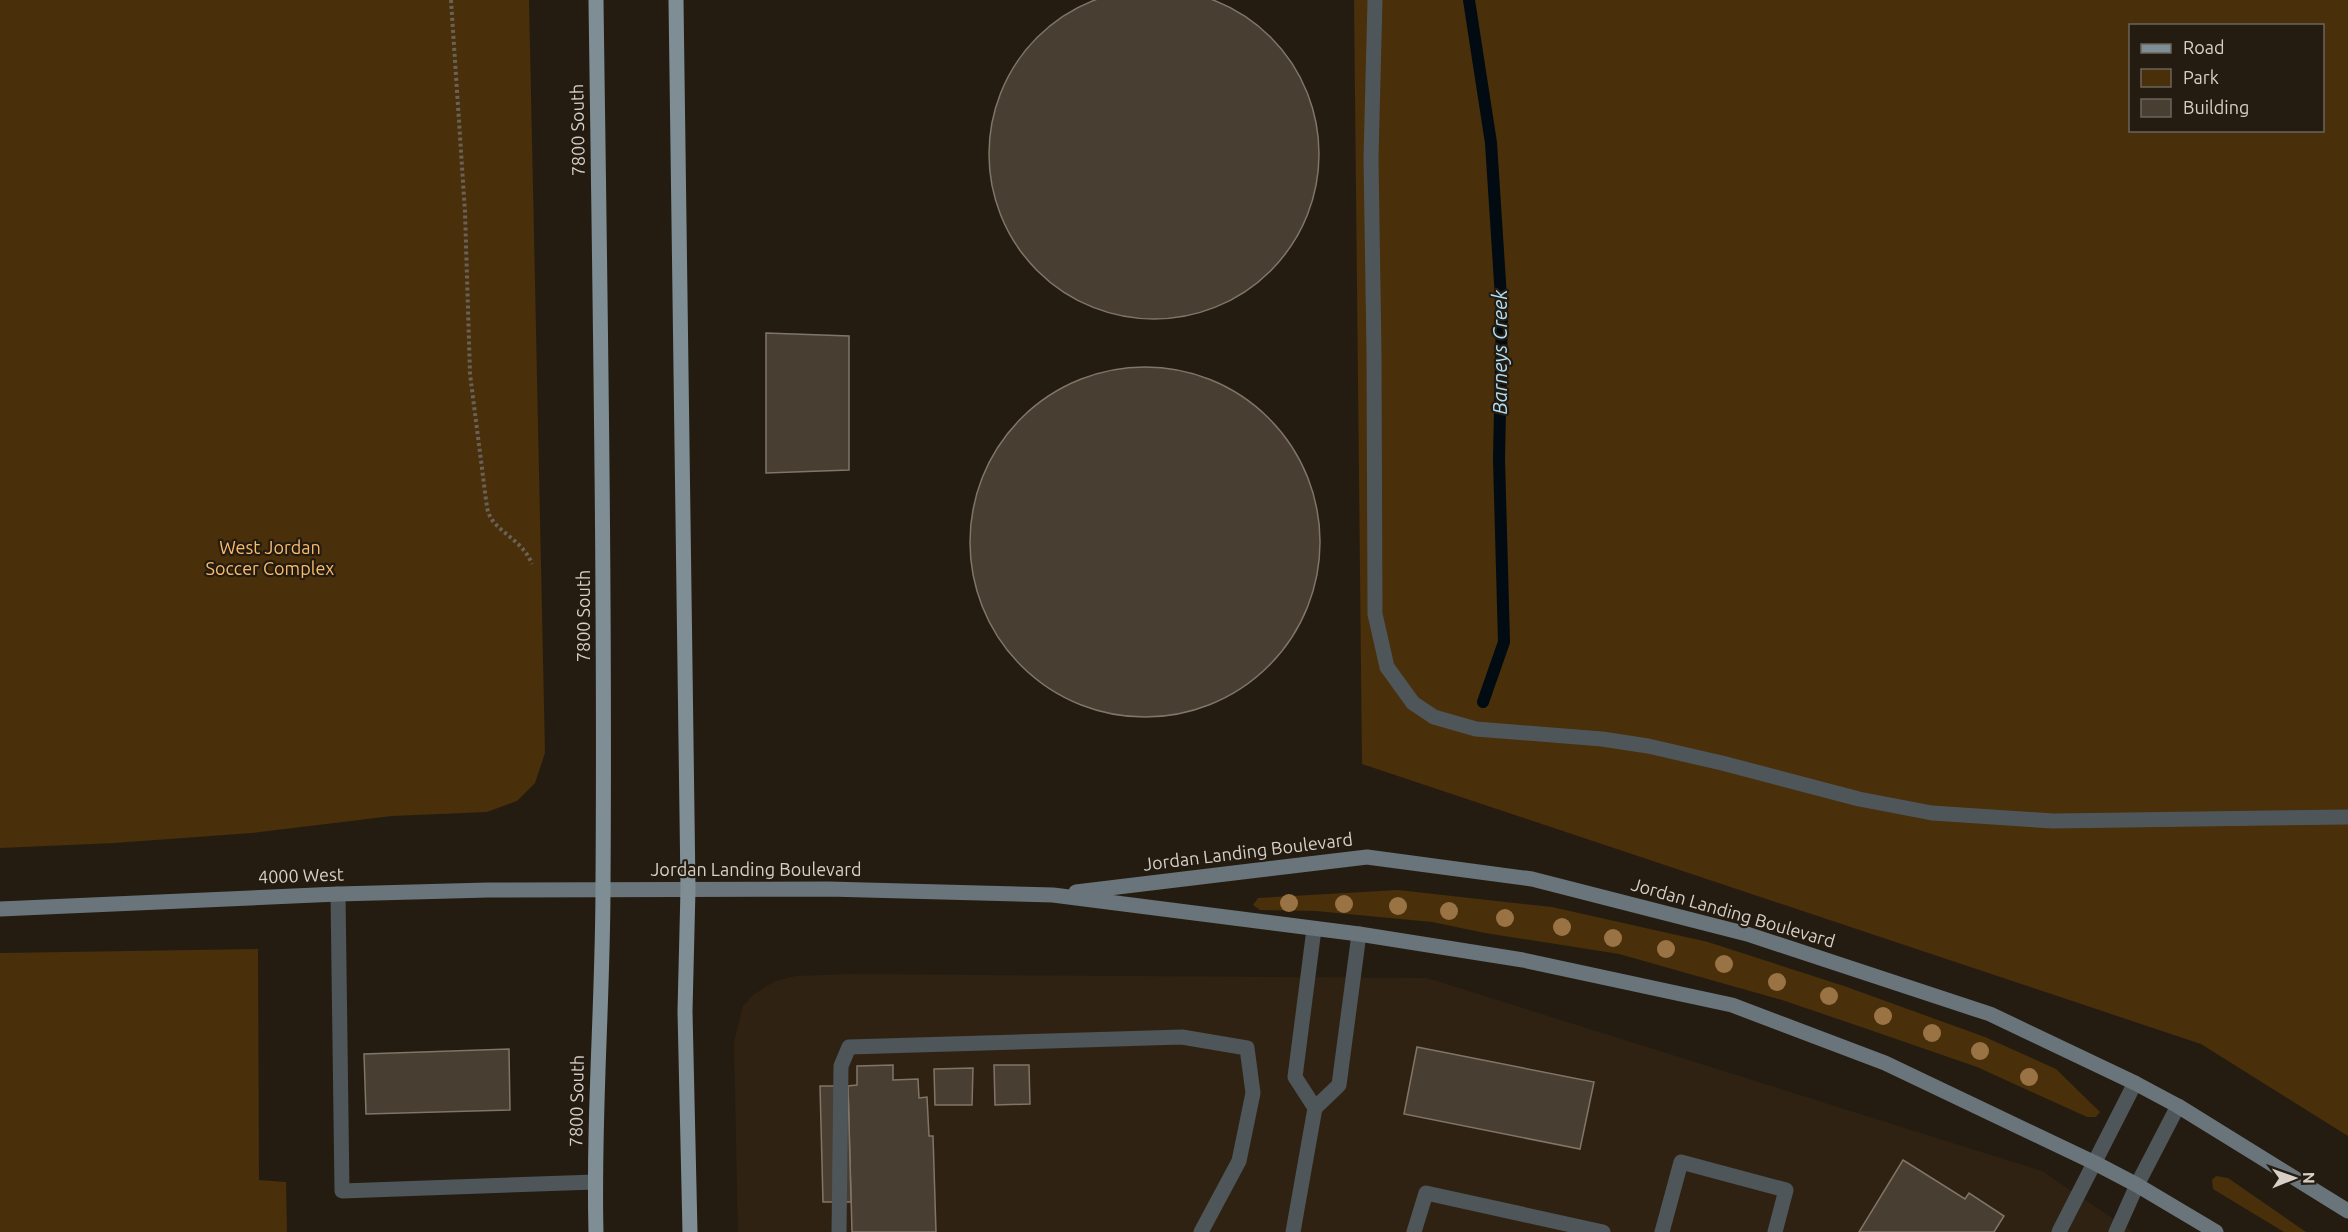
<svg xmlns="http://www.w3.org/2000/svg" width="2348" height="1232" font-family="Ubuntu,sans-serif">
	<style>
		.built { fill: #302212 }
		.green { fill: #492f0a; fill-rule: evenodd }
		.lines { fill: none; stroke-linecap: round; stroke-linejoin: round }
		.stream { stroke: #010b11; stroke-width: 12 }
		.building { fill: #483e32; stroke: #817568; stroke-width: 1.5 }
		.path { stroke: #6a6258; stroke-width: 4; stroke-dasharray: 3 3; stroke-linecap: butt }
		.service { stroke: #4e5659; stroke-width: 15 }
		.minor { stroke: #4e5659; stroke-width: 15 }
		.secondary { stroke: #6a757b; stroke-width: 15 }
		.primary { stroke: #7f8e95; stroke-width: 15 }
		.tree { fill: #9a7344 }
		.labels { text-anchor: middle; stroke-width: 4.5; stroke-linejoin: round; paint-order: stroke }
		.street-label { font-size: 18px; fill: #d6d0c9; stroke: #251c11 }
		.park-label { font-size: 18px; fill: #f9bb6d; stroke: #251c11 }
		.water-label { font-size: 20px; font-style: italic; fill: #afdff7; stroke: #251c11 }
	</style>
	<rect width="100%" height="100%" fill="#251c11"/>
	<polygon class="built" points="849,974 1427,978 2042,1171 2133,1232 738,1232 734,1042 743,1006 753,995 775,981 796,976"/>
	<g class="green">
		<polygon points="0,0 529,0 545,753 535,783 517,801 487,812 392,816 252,833 114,843 0,848"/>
		<path d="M1354,0H2348V1136L2201,1044L1362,764ZM2130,26H2322V130H2130Z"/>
		<polygon points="1398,890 1552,907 1708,942 1844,986 1985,1037 2056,1069 2100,1112 2096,1117 2087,1117 1977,1067 1873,1031 1782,1000 1619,954 1485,933 1432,922 1316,911 1260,910 1253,905 1258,898"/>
		<polygon points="258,949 259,1180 286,1182 287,1232 0,1232 0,953"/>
		<polygon points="2216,1176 2228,1178 2306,1232 2284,1232 2213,1189 2212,1180"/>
	</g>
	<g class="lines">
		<polyline class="stream" points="1469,0 1491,143 1502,313 1499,459 1504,642 1483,702"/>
	</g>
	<g class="building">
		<circle cx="1154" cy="154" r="165"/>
		<polygon points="766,333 849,336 849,470 766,473"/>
		<circle cx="1145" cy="542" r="175"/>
		<polygon points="1417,1047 1594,1082 1580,1149 1404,1114"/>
		<polygon points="509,1049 510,1110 366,1114 364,1054"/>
		<polygon points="893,1065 893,1080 918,1079 919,1098 927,1097 929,1136 933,1136 936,1232 852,1232 848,1086 857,1085 857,1066"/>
		<polygon points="994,1065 1029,1065 1030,1104 995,1105"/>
		<polygon points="973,1068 972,1105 935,1105 934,1069"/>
		<polygon points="820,1086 848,1086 851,1202 823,1202"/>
		<polygon points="1903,1160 1965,1199 1969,1193 2004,1216 1994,1232 1859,1232"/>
	</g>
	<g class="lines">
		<path class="path" d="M451,0L465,212L470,374L486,500C487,505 487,510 489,514C495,531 523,540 532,564"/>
		<g class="service">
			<polyline points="1375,0 1371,158 1374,352 1375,614 1387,667 1413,703 1434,717 1476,729 1602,739 1648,746 1722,763 1859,799 1932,813 2053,821 2348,817"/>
			<polyline points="338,894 342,1191 595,1182"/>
			<polyline points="1314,929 1295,1077 1315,1108"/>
			<polyline points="839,1232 841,1066 849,1047 1182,1037 1247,1048 1253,1093 1239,1161 1201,1232"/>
			<polyline points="1293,1232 1315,1108 1339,1085 1359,934"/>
			<polyline points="1414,1232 1426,1193 1603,1232"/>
			<polyline points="1662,1232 1681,1162 1786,1190 1775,1232"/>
		</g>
		<g class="minor">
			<polyline points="2059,1232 2135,1083"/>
			<polyline points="2116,1232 2137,1185 2178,1106"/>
		</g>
		<g class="secondary">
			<polyline points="1076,892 1367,857 1532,879 1747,934 1990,1014 2135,1083 2178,1106 2348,1211"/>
			<polyline points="0,909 338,894 488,890 828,889 1053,895 1359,934 1523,960 1732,1005 1885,1063 2095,1163 2137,1185 2216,1232"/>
		</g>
		<g class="primary">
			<path d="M596,0C600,295 605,590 603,885C603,1001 593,1116 596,1232"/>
			<polyline points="676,0 688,889 685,1011 690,1232"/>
		</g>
	</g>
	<g class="tree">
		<circle cx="1289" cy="903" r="9"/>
		<circle cx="1344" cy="904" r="9"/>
		<circle cx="1398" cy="906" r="9"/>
		<circle cx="1449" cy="911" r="9"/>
		<circle cx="1505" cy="918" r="9"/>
		<circle cx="1562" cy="927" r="9"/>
		<circle cx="1613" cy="938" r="9"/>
		<circle cx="1666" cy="949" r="9"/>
		<circle cx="1724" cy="964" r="9"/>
		<circle cx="1777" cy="982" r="9"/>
		<circle cx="1829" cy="996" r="9"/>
		<circle cx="1883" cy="1016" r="9"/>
		<circle cx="1932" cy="1033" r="9"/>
		<circle cx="1980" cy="1051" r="9"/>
		<circle cx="2029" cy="1077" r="9"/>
	</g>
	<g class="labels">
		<g class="street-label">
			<text transform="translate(578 130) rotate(-91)" y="6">7800 South</text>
			<text transform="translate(584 616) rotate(-90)" y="6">7800 South</text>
			<text transform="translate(1248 852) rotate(-7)" y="6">Jordan Landing Boulevard</text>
			<text x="756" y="876">Jordan Landing Boulevard</text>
			<text transform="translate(301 876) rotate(-2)" y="6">4000 West</text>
			<text transform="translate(1733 913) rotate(16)" y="6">Jordan Landing Boulevard</text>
			<text transform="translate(577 1101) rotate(-89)" y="6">7800 South</text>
		</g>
		<g class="park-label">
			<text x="270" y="554">West Jordan<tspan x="270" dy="21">Soccer Complex</tspan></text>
		</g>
		<g class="water-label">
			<text transform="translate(1500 352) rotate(-90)" y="7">Barneys Creek</text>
		</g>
	</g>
	<rect x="2129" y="24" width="195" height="108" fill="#251c11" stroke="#6c645b" stroke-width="1.5"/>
	<rect x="2141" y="44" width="30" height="9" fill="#7f8e95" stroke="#6c645b" stroke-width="1.5"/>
	<text x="2183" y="54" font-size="18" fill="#d6d0c9">Road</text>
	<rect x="2141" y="69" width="30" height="18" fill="#492f0a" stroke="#6c645b" stroke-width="1.5"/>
	<text x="2183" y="84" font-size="18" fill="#d6d0c9">Park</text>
	<rect x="2141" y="99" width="30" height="18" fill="#483e32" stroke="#6c645b" stroke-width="1.5"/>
	<text x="2183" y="114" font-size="18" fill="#d6d0c9">Building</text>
	<g transform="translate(2294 1178) rotate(89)" stroke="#251c11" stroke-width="4.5" paint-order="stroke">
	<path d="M0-4.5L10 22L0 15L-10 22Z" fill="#d6d0c9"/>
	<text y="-9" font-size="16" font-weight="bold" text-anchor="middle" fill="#d6d0c9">N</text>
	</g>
</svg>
